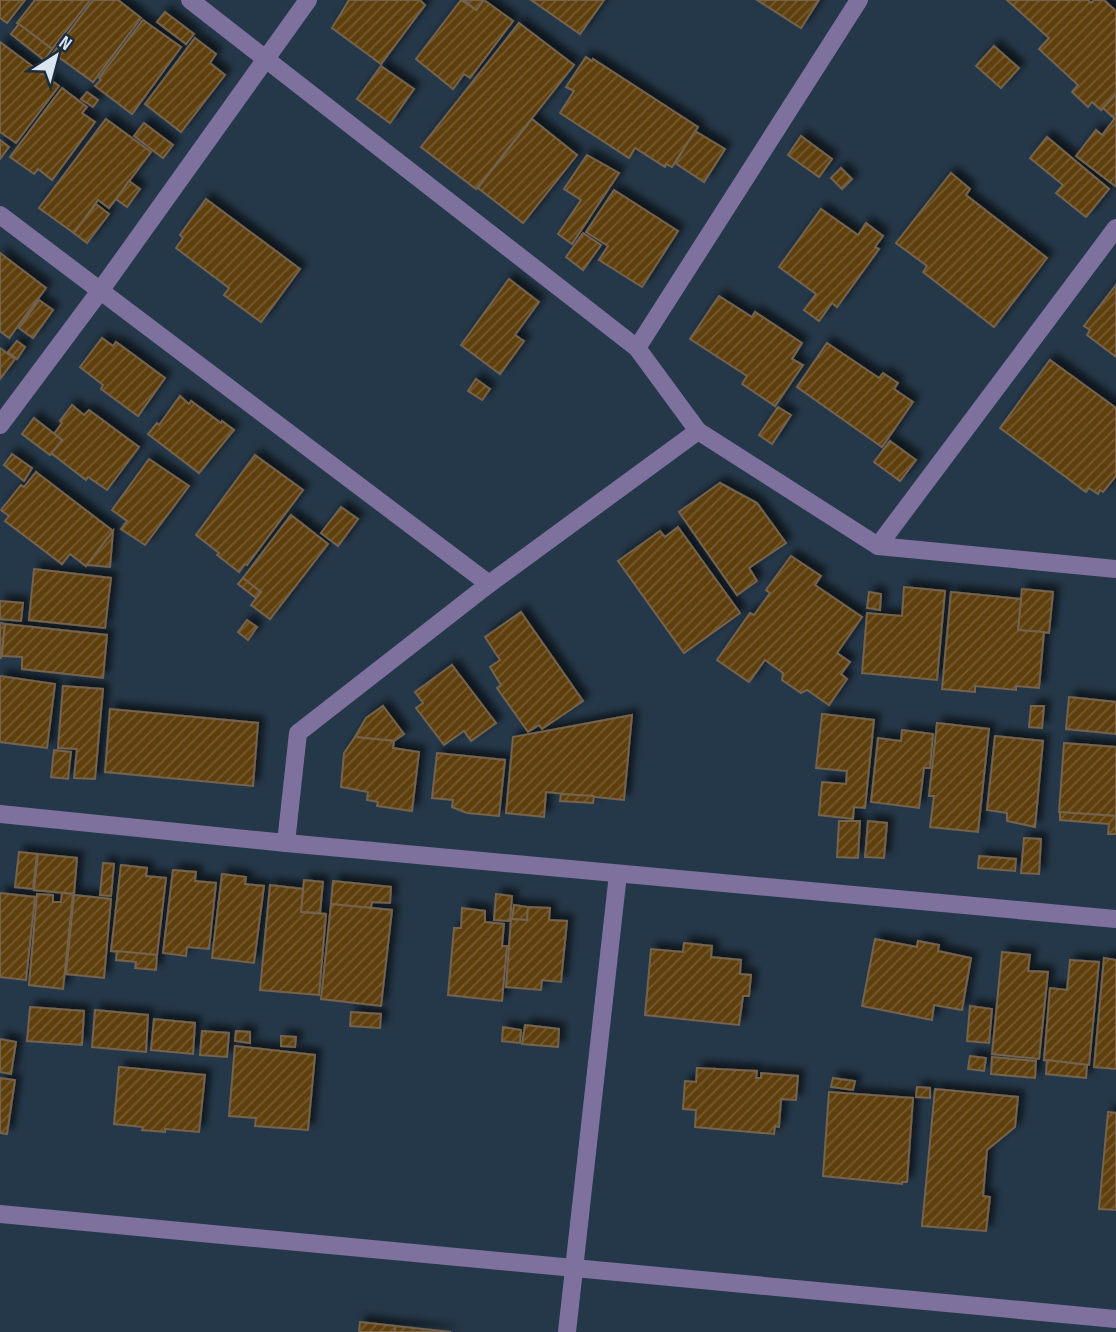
<svg xmlns="http://www.w3.org/2000/svg" width="1116" height="1332" font-family="'Sofia Sans Condensed',sans-serif">
	<style>
		.building { fill: url(#building-hatch); stroke: #74634e; stroke-width: 2; filter: url(#shadow) }
		.lines { fill: none; stroke-linecap: round; stroke-linejoin: round }
		.minor { stroke: #7f719e; stroke-width: 18 }
	</style>
	<defs>
		<pattern id="building-hatch" width="6" height="6" patternUnits="userSpaceOnUse" patternTransform="scale(1.75)"><rect width="6" height="6" fill="#5f400f"/><path d="M-1 1l2-2M0 6l6-6M5 7l2-2" fill="none" stroke="#755b32"/></pattern>
		<filter id="shadow"><feDropShadow dx="6" dy="-6" stdDeviation="3.5" flood-color="#0009"/></filter>
	</defs>
	<rect width="100%" height="100%" fill="#253849"/>
	<g class="building">
		<polygon points="0,0 25,0 7,23 0,18"/>
		<polygon points="35,0 90,0 52,49 17,23"/>
		<polygon points="93,0 118,0 141,18 93,82 53,53"/>
		<polygon points="349,0 420,0 425,5 381,64 332,28"/>
		<polygon points="461,0 476,10 484,0 513,21 470,78 464,74 453,89 416,59"/>
		<polygon points="464,0 484,0 476,10"/>
		<polygon points="531,0 604,0 580,34"/>
		<polygon points="757,0 819,0 801,28"/>
		<polygon points="1007,0 1088,0 1091,3 1094,0 1104,0 1116,11 1116,94 1101,110 1092,102 1088,107 1072,92 1078,85 1039,49 1049,38"/>
		<polygon points="165,12 194,34 186,44 157,22"/>
		<polygon points="143,20 181,47 132,114 95,86 101,80 99,78"/>
		<polygon points="519,23 574,65 476,189 421,147"/>
		<polygon points="19,24 52,49 44,60 11,34"/>
		<polygon points="195,38 216,54 210,63 225,75 181,132 145,104"/>
		<polygon points="0,42 59,86 16,143 0,132"/>
		<polygon points="994,46 1019,68 1001,88 976,66"/>
		<polygon points="586,57 592,61 593,59 698,127 672,167 666,164 665,167 635,148 629,158 560,113 574,91 566,87"/>
		<polygon points="381,66 414,89 390,123 357,99"/>
		<polygon points="62,88 87,107 82,113 95,122 52,180 38,169 34,174 10,157"/>
		<polygon points="87,92 98,100 93,107 81,99"/>
		<polygon points="1116,94 1116,117 1115,119 1103,108"/>
		<polygon points="1116,117 1116,184 1115,186 1076,156 1096,130 1102,135"/>
		<polygon points="106,119 151,152 109,208 98,200 74,233 39,208"/>
		<polygon points="532,119 577,155 523,223 478,188"/>
		<polygon points="144,123 173,145 163,158 134,136"/>
		<polygon points="695,131 725,149 704,182 675,163"/>
		<polygon points="801,136 832,159 819,177 788,155"/>
		<polygon points="1047,137 1109,189 1086,217 1056,193 1063,185 1030,158"/>
		<polygon points="0,140 9,147 0,159"/>
		<polygon points="587,155 619,173 572,244 558,234 581,200 564,189"/>
		<polygon points="841,168 852,179 842,189 831,178"/>
		<polygon points="951,173 970,189 966,195 1047,258 994,327 923,272 927,266 896,243"/>
		<polygon points="129,181 140,189 127,207 116,199"/>
		<polygon points="614,190 678,231 642,287 599,260 608,246 586,232"/>
		<polygon points="206,199 300,269 261,322 224,295 229,288 176,248 183,238 180,235"/>
		<polygon points="96,204 109,214 87,243 74,233"/>
		<polygon points="821,209 858,235 866,223 883,236 875,247 879,249 837,307 832,303 819,321 804,310 816,294 779,267"/>
		<polygon points="583,233 601,245 583,270 566,257"/>
		<polygon points="0,253 46,288 9,338 0,331"/>
		<polygon points="509,279 539,302 515,335 524,341 500,374 461,345"/>
		<polygon points="1116,285 1116,357 1087,335 1090,330 1084,326"/>
		<polygon points="719,296 752,317 755,312 802,343 792,359 803,365 775,406 742,384 747,376 690,339"/>
		<polygon points="39,300 53,310 33,338 19,328"/>
		<polygon points="102,338 113,346 116,342 165,378 138,416 101,389 103,385 80,367"/>
		<polygon points="17,341 25,347 17,359 8,352"/>
		<polygon points="827,343 879,378 883,373 898,383 894,389 913,402 882,447 797,387"/>
		<polygon points="0,348 15,359 0,379"/>
		<polygon points="1050,360 1116,408 1116,476 1103,492 1100,490 1098,494 1089,488 1086,492 1000,428"/>
		<polygon points="476,379 490,389 482,400 468,391"/>
		<polygon points="180,396 189,404 191,401 221,423 222,421 234,430 199,473 148,434 157,423 159,425"/>
		<polygon points="72,405 84,415 89,410 139,447 107,490 88,477 86,480 51,453 62,440 54,434 62,423 60,421"/>
		<polygon points="778,407 791,415 772,444 759,435"/>
		<polygon points="34,418 62,440 50,455 22,434"/>
		<polygon points="890,441 916,460 900,481 874,462"/>
		<polygon points="12,454 32,468 24,481 4,465"/>
		<polygon points="255,455 303,490 247,565 245,564 239,572 217,555 219,553 196,535"/>
		<polygon points="149,459 189,486 145,545 121,529 127,521 112,510"/>
		<polygon points="36,472 113,531 86,566 70,554 62,564 5,521 9,516 1,510 21,485 24,487"/>
		<polygon points="720,483 757,503 786,543 749,568 757,581 737,595 679,512"/>
		<polygon points="341,507 358,519 338,546 321,533"/>
		<polygon points="291,515 328,544 270,619 251,605 261,592 243,578"/>
		<polygon points="678,527 740,613 684,653 618,561 660,531 665,537"/>
		<polygon points="113,531 110,567 87,565"/>
		<polygon points="791,556 821,576 815,585 862,617 837,653 850,662 841,674 847,679 829,705 807,690 801,693 782,680 783,673 765,660 749,682 717,660 750,613 754,615 770,593 766,590"/>
		<polygon points="34,569 111,578 105,628 29,620"/>
		<polygon points="243,578 261,592 256,598 238,584"/>
		<polygon points="904,587 945,591 937,680 862,673 867,613 902,616"/>
		<polygon points="1022,589 1053,592 1049,633 1018,630"/>
		<polygon points="869,592 881,594 880,610 867,608"/>
		<polygon points="951,592 1021,599 1018,630 1044,632 1039,688 1016,686 1016,690 975,686 975,692 942,689"/>
		<polygon points="0,601 23,603 21,621 0,619"/>
		<polygon points="521,612 583,701 542,729 539,725 528,732 497,688 501,685 490,667 500,660 485,637"/>
		<polygon points="247,620 257,627 248,640 238,632"/>
		<polygon points="0,623 5,624 1,658 0,658"/>
		<polygon points="5,624 107,635 103,678 22,669 22,657 2,656"/>
		<polygon points="452,665 496,723 471,741 464,731 444,745 416,708 423,703 415,692"/>
		<polygon points="0,676 55,684 47,748 0,742"/>
		<polygon points="63,686 103,689 95,779 74,778 77,749 58,748"/>
		<polygon points="1069,697 1116,702 1116,734 1066,729"/>
		<polygon points="383,706 404,734 394,741 355,737 366,718"/>
		<polygon points="1031,706 1044,706 1042,728 1029,727"/>
		<polygon points="110,709 258,723 253,786 105,772"/>
		<polygon points="822,714 874,720 865,808 854,807 853,819 819,815 822,782 846,784 847,771 816,768"/>
		<polygon points="632,715 624,800 546,792 544,817 506,813 513,737"/>
		<polygon points="937,723 989,729 978,832 930,827 934,796 929,796"/>
		<polygon points="902,730 933,734 930,768 924,768 919,808 871,802 878,738 901,741"/>
		<polygon points="995,736 1043,741 1035,827 1007,821 1007,813 987,810"/>
		<polygon points="355,737 394,741 393,748 419,752 412,811 377,806 378,802 367,800 368,792 341,787 344,753"/>
		<polygon points="1064,743 1116,747 1116,816 1059,812"/>
		<polygon points="54,750 71,752 68,779 51,777"/>
		<polygon points="437,753 505,760 499,816 467,813 452,807 453,800 432,798"/>
		<polygon points="561,794 594,796 593,803 560,801"/>
		<polygon points="1060,812 1116,816 1116,834 1108,834 1109,824 1060,820"/>
		<polygon points="839,821 860,821 858,858 837,857"/>
		<polygon points="868,821 887,823 884,858 865,857"/>
		<polygon points="1024,838 1041,839 1039,874 1021,873"/>
		<polygon points="19,852 37,854 33,889 15,887"/>
		<polygon points="38,854 77,858 74,894 34,890"/>
		<polygon points="979,856 1016,859 1015,871 978,868"/>
		<polygon points="103,863 114,864 111,896 100,895"/>
		<polygon points="121,865 147,868 146,876 166,878 157,955 111,951"/>
		<polygon points="173,870 196,872 195,881 216,883 209,949 187,947 186,956 163,953"/>
		<polygon points="222,874 246,877 245,884 264,886 254,963 212,958"/>
		<polygon points="304,880 323,882 320,913 301,912"/>
		<polygon points="333,881 391,887 390,903 372,902 371,908 331,904"/>
		<polygon points="270,885 303,889 301,912 326,914 319,995 260,990"/>
		<polygon points="0,893 35,897 26,980 0,977"/>
		<polygon points="62,893 73,894 63,989 29,985 37,894 53,895 53,902 61,902"/>
		<polygon points="496,894 512,896 510,921 494,920"/>
		<polygon points="74,895 111,899 104,978 66,974"/>
		<polygon points="331,904 392,910 381,1006 321,999"/>
		<polygon points="514,905 528,907 527,920 512,919"/>
		<polygon points="528,907 550,908 549,920 567,921 561,982 542,980 541,990 506,987 511,919 527,920"/>
		<polygon points="462,908 485,911 485,922 504,924 502,946 507,946 502,1001 448,995 454,928 461,928"/>
		<polygon points="875,939 917,947 918,941 939,945 938,951 971,958 962,1010 934,1005 932,1020 862,1006"/>
		<polygon points="684,943 712,946 711,957 741,960 740,974 751,975 749,996 743,996 739,1025 645,1015 651,949 683,952"/>
		<polygon points="117,951 157,955 156,970 135,968 136,962 116,960"/>
		<polygon points="1002,952 1030,955 1028,971 1048,972 1039,1059 992,1054"/>
		<polygon points="1104,958 1116,960 1116,1069 1094,1067"/>
		<polygon points="1070,960 1099,962 1089,1065 1044,1060 1050,988 1067,990"/>
		<polygon points="970,1006 992,1009 989,1043 967,1041"/>
		<polygon points="30,1007 84,1011 82,1045 27,1041"/>
		<polygon points="95,1010 148,1015 146,1052 92,1047"/>
		<polygon points="351,1012 381,1014 380,1028 350,1026"/>
		<polygon points="154,1019 195,1023 193,1054 151,1050"/>
		<polygon points="525,1025 559,1029 558,1047 522,1044"/>
		<polygon points="503,1027 521,1030 520,1043 502,1041"/>
		<polygon points="202,1031 229,1033 227,1057 200,1055"/>
		<polygon points="236,1031 250,1032 250,1043 235,1041"/>
		<polygon points="281,1036 296,1037 295,1047 281,1046"/>
		<polygon points="0,1039 16,1042 11,1074 0,1072"/>
		<polygon points="235,1046 315,1055 308,1130 255,1126 256,1118 229,1116"/>
		<polygon points="970,1056 986,1058 984,1071 968,1069"/>
		<polygon points="992,1057 1036,1061 1035,1078 991,1074"/>
		<polygon points="1047,1060 1087,1065 1086,1078 1046,1074"/>
		<polygon points="119,1067 205,1075 199,1132 165,1129 165,1132 142,1130 143,1127 114,1124"/>
		<polygon points="697,1068 757,1071 756,1078 761,1078 761,1073 798,1076 796,1100 781,1099 779,1127 775,1126 774,1134 695,1127 696,1110 683,1109 685,1081 696,1082"/>
		<polygon points="0,1078 15,1080 7,1134 0,1133"/>
		<polygon points="833,1078 855,1081 853,1090 831,1087"/>
		<polygon points="917,1087 930,1088 930,1098 916,1097"/>
		<polygon points="935,1089 1018,1097 1015,1127 987,1150 983,1196 990,1197 986,1231 922,1226"/>
		<polygon points="829,1092 913,1098 907,1182 902,1182 902,1184 823,1176"/>
		<polygon points="1108,1112 1116,1113 1116,1210 1099,1209"/>
		<polygon points="360,1322 395,1326 395,1332 359,1332"/>
		<polygon points="395,1326 451,1332 395,1332"/>
	</g>
	<g class="lines">
		<g class="minor">
			<polyline points="190,0 637,348 698,431 878,546 1116,569"/>
			<polyline points="0,215 489,584"/>
			<polyline points="637,348 859,0"/>
			<polyline points="0,425 100,291 308,0"/>
			<polyline points="878,546 1116,228"/>
			<polyline points="0,814 286,843 1116,919"/>
			<polyline points="286,843 298,733 489,584 698,431"/>
			<polyline points="0,1214 1116,1319"/>
			<polyline points="567,1332 618,874"/>
		</g>
	</g>
	<g transform="translate(56 56) rotate(36)" stroke="#1c2d3e" stroke-width="5" paint-order="stroke">
	<path d="M0-5L12 26L0 18L-12 26Z" fill="#dae5f0"/>
	<text y="-10" font-size="19" font-weight="bold" text-anchor="middle" fill="#dae5f0">N</text>
	</g>
</svg>
